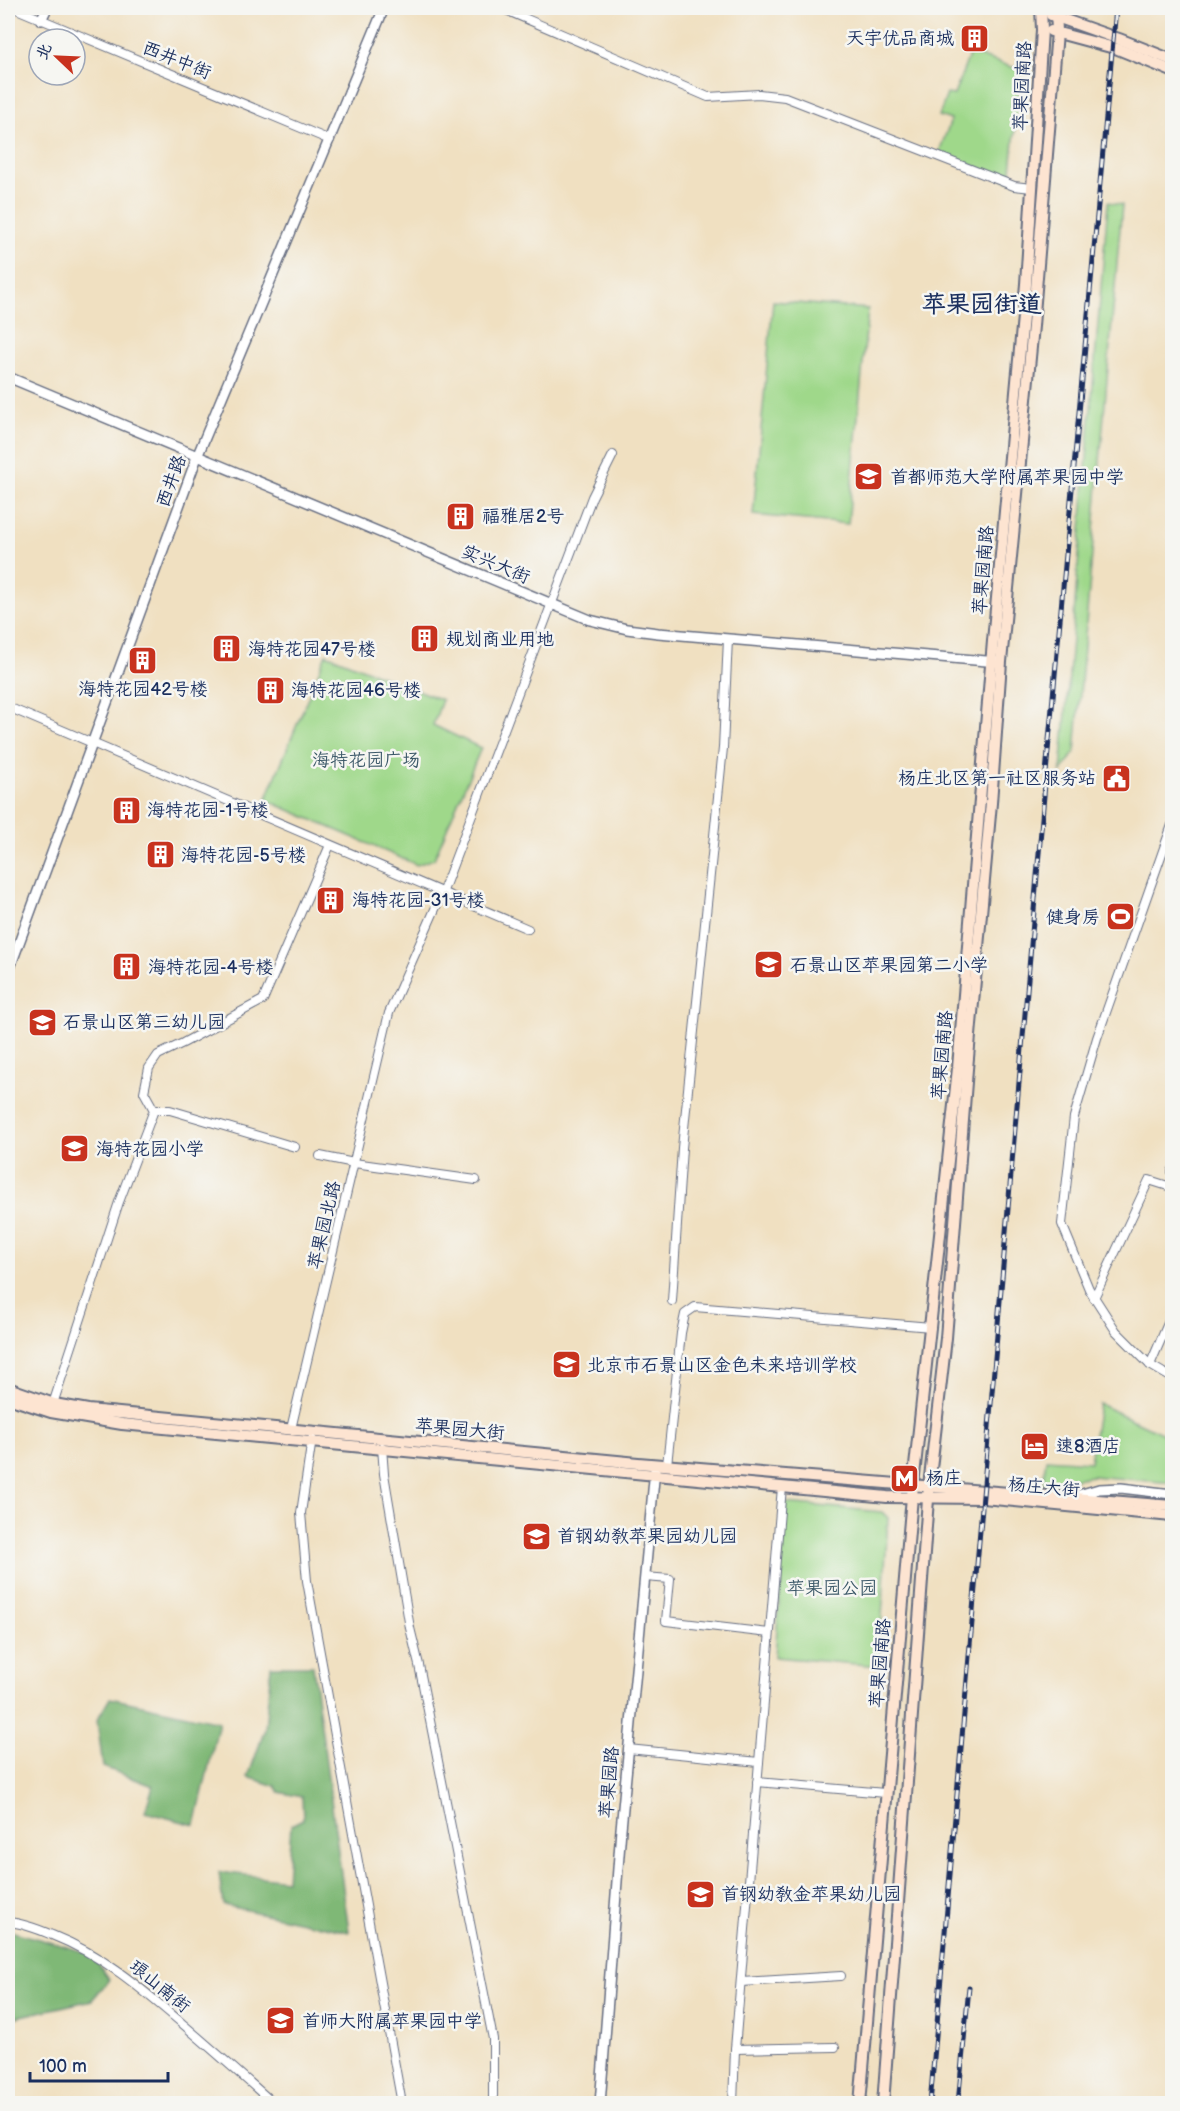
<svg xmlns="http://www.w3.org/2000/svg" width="1180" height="2111" font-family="'Balsamiq Sans','LXGW WenKai TC',sans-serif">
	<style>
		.green { fill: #9fd88a; stroke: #5d8474; stroke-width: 1.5 }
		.forest { fill: #7fb876; stroke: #4d746a; stroke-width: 1.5 }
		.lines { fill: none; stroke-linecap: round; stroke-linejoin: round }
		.minor-casing { stroke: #666d81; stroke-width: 10 }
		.tertiary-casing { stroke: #666d81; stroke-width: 12 }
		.secondary-casing { stroke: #666d81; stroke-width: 14 }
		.minor { stroke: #fff; stroke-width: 8 }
		.tertiary { stroke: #fff; stroke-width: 9 }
		.secondary { stroke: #fde4d1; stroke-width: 10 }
		.rail-casing { stroke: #1b2f5e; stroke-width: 5 }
		.rail { stroke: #f6f6f2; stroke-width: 3; stroke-dasharray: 9; stroke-linecap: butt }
		.labels { text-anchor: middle; stroke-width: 5; stroke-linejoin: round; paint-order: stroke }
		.poi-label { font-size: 18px; fill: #1b2f5e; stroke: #f6f6f2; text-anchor: start }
		.street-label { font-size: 18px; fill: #1b2f5e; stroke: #f6f6f2 }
		.park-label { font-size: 18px; fill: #3c5969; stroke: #f6f6f2 }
		.district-label { font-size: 24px; font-weight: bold; fill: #1b2f5e; stroke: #f6f6f2 }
	</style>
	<rect width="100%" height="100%" fill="#f6f6f2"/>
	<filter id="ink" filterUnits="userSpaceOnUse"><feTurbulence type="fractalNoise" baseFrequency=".0167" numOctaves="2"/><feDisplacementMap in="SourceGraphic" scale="12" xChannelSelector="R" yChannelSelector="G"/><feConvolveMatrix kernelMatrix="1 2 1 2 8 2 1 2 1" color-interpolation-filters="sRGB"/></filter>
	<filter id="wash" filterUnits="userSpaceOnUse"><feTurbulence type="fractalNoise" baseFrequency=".008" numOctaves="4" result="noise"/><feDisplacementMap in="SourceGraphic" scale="24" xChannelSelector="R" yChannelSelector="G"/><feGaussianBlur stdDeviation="1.35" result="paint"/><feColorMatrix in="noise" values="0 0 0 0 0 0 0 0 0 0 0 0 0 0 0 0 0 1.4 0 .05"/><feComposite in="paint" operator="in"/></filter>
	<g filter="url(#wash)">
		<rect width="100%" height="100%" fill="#f0e0c1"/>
		<g class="green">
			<polygon points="970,53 1021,70 1010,181 939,152 951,120 939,116 947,94 954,95"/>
			<polygon points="1108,202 1122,205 1075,752 1061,772"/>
			<polygon points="773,301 868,309 848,524 753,515"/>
			<polygon points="326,654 442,700 433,725 481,748 434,859 417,865 266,800"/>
			<polygon points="1099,1404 1172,1438 1172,1483 1092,1476 1043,1484 1046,1459 1090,1462"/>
			<polygon points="786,1503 882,1512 888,1518 879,1666 775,1657"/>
		</g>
		<g class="forest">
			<polygon points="271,1666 313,1666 349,1932 223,1905 219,1872 287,1880 291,1825 303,1819 302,1797 279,1792 275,1786 248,1777 265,1729"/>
			<polygon points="110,1698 219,1722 195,1825 145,1812 153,1786 103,1767 97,1720"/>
			<polygon points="10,1931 92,1954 109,1980 92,2000 8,2019 8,1932"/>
		</g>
	</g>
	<g filter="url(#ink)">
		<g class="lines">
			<defs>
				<g id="minor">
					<polyline points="14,8 330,140"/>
					<polyline points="501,8 708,97 759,94 785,97 1014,186 1032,188"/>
					<polyline points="8,707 528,929"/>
					<polyline points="1172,825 1097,1038 1074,1117 1062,1224 1089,1289 1116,1331 1150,1365 1172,1378"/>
					<polyline points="154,1110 170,1110 295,1147"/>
					<polyline points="320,1156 354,1163 476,1180"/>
					<polyline points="1172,1171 1172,1188"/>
					<polyline points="1094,1298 1149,1180 1171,1187"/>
					<polyline points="672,1301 682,1148 723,748 728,639"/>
					<polyline points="1150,1365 1172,1314"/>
					<polyline points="52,1407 119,1202 154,1110 144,1092 149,1068 158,1055 183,1043 263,1000 330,845"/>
					<polyline points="291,1429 389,1013 443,891 592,497 613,455"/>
					<polyline points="312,1439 301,1513 307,1581 402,2104"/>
					<polyline points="382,1447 384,1474 410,1628 419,1665 493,2039 493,2104"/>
					<polyline points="667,1465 681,1333 685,1314 695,1307 931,1327"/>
					<polyline points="645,1577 670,1579 666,1621 769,1633"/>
					<polyline points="628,1749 759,1762"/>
					<polyline points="757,1782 885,1793"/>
					<path d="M8,1922C23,1923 38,1929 52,1935C103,1955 142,1989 184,2025C214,2051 244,2077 274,2104"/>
					<polyline points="741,1982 841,1976"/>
					<polyline points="735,2049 835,2047"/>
					<polyline points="733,2104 735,2049 782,1487"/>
				</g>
				<g id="tertiary">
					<polyline points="41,20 47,8"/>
					<polyline points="8,377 590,620 627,629 658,633 998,662"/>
					<polyline points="8,973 197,457 384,8"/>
					<polyline points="1072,1497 1099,1489 1121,1488 1172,1494"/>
					<polyline points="600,2104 621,1829 655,1469"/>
				</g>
				<g id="secondary">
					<polyline points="1051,15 1119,39 1172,60"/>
					<polyline points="1051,31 1118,49 1172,71"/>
					<polyline points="8,1388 54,1404 88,1410 638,1463 1172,1506"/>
					<polyline points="8,1398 51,1412 122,1424 887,1497 983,1498 1172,1516"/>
					<polyline points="860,2104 913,1485 958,1068 993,641 1026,284 1042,30 1041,8"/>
					<polyline points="883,2104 929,1486 946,1338 967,1069 991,803 1001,662 1033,326 1057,32 1056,8"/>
				</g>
			</defs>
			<use href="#minor" class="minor-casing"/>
			<use href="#tertiary" class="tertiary-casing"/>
			<use href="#secondary" class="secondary-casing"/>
			<use href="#minor" class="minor"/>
			<use href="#tertiary" class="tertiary"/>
			<use href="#secondary" class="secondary"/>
			<defs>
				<g id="rail">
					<polyline points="930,2104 1045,784 1116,8"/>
					<polyline points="958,2104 969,1987"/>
				</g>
			</defs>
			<use href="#rail" class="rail-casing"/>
			<use href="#rail" class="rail"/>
		</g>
	</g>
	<defs>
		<symbol id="building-square" viewBox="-11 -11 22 22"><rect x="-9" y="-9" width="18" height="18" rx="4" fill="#c8321e" stroke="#f6f6f2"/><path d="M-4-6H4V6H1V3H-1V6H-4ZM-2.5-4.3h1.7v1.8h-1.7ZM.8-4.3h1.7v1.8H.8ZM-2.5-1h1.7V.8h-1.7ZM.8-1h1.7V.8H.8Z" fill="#fff"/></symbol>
		<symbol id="school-square" viewBox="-11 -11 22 22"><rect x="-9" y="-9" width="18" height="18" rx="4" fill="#c8321e" stroke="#f6f6f2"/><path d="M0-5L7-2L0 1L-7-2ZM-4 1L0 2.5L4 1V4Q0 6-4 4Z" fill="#fff"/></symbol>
		<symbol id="civic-square" viewBox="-11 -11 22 22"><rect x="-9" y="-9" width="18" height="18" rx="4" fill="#c8321e" stroke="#f6f6f2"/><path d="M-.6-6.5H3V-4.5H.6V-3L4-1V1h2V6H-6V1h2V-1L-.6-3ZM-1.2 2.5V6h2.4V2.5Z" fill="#fff"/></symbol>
		<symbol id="stadium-square" viewBox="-11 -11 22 22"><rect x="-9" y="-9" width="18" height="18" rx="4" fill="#c8321e" stroke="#f6f6f2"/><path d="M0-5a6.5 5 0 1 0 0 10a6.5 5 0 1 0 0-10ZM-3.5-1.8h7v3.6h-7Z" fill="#fff"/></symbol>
		<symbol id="hotel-square" viewBox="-11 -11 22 22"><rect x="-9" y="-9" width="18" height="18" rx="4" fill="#c8321e" stroke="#f6f6f2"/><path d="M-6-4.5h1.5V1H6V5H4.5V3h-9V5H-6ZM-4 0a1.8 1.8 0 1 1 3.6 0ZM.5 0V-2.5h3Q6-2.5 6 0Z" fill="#fff"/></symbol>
		<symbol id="metro-square" viewBox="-11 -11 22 22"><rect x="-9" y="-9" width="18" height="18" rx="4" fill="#c8321e" stroke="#f6f6f2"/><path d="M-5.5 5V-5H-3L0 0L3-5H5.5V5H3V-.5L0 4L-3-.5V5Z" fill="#fff"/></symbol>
	</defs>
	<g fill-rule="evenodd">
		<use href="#building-square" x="958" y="22" width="33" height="33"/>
		<use href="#school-square" x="852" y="460" width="33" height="33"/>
		<use href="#building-square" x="444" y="500" width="33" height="33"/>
		<use href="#building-square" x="408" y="622" width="33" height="33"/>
		<use href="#building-square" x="210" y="632" width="33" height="33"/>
		<use href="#building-square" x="126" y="644" width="33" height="33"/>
		<use href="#building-square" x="254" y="674" width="33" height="33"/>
		<use href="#civic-square" x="1100" y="762" width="33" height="33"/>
		<use href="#building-square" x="110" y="794" width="33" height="33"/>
		<use href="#building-square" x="144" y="838" width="33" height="33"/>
		<use href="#building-square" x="314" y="884" width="33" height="33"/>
		<use href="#stadium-square" x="1104" y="900" width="33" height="33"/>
		<use href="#school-square" x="752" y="948" width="33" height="33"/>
		<use href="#building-square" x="110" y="950" width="33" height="33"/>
		<use href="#school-square" x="26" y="1006" width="33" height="33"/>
		<use href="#school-square" x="58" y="1132" width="33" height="33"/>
		<use href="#school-square" x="550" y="1348" width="33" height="33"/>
		<use href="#hotel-square" x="1018" y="1430" width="33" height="33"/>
		<use href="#metro-square" x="888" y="1462" width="33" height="33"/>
		<use href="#school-square" x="520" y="1520" width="33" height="33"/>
		<use href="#school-square" x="684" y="1878" width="33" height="33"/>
		<use href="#school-square" x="264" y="2004" width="33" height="33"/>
	</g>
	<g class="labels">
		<g class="poi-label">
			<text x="954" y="44" text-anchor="end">天宇优品商城</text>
			<text x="890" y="483">首都师范大学附属苹果园中学</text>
			<text x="482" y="522">福雅居2号</text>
			<text x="446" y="645">规划商业用地</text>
			<text x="248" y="655">海特花园47号楼</text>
			<text x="143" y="695" text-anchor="middle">海特花园42号楼</text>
			<text x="291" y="696">海特花园46号楼</text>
			<text x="1096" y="784" text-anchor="end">杨庄北区第一社区服务站</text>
			<text x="147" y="816">海特花园-1号楼</text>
			<text x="181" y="861">海特花园-5号楼</text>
			<text x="352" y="906">海特花园-31号楼</text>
			<text x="1100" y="923" text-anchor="end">健身房</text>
			<text x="790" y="971">石景山区苹果园第二小学</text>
			<text x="148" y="973">海特花园-4号楼</text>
			<text x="63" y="1028">石景山区第三幼儿园</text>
			<text x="96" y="1155">海特花园小学</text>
			<text x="587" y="1371">北京市石景山区金色未来培训学校</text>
			<text x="1056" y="1452">速8酒店</text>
			<text x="926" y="1484">杨庄</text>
			<text x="557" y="1542">首钢幼教苹果园幼儿园</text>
			<text x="721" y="1900">首钢幼教金苹果幼儿园</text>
			<text x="302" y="2027">首师大附属苹果园中学</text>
		</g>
		<g class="street-label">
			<text transform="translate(177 60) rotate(22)" y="6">西井中街</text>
			<text transform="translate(1022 86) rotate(-87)" y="6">苹果园南路</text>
			<text transform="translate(171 481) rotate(-70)" y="6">西井路</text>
			<text transform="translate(496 564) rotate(23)" y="6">实兴大街</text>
			<text transform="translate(983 570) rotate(-85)" y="6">苹果园南路</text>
			<text transform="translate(942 1055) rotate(-85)" y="6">苹果园南路</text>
			<text transform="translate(324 1225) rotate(-77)" y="6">苹果园北路</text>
			<text transform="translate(460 1429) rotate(5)" y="6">苹果园大街</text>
			<text transform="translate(1044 1487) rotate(5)" y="6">杨庄大街</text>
			<text transform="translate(880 1663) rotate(-85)" y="6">苹果园南路</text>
			<text transform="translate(609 1782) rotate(-85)" y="6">苹果园路</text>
			<text transform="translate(160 1986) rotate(39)" y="6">琅山南街</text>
		</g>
		<g class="park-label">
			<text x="366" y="766">海特花园广场</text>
			<text x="832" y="1594">苹果园公园</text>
		</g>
		<g class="district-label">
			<text x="982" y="312">苹果园街道</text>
		</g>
	</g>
	<rect width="1180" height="2111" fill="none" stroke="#f6f6f2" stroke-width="30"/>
	<g transform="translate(57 57) rotate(293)"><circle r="28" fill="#f6f6f2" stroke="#9ea6b7" stroke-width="1.5"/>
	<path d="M0-4.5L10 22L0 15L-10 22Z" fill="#c8321e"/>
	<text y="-9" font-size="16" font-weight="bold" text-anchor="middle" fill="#1b2f5e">北</text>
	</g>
	<path d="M30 2072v9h138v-9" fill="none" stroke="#1b2f5e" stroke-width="3"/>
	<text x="39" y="2072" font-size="18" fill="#1b2f5e" stroke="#f6f6f2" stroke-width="4.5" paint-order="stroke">100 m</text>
</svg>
